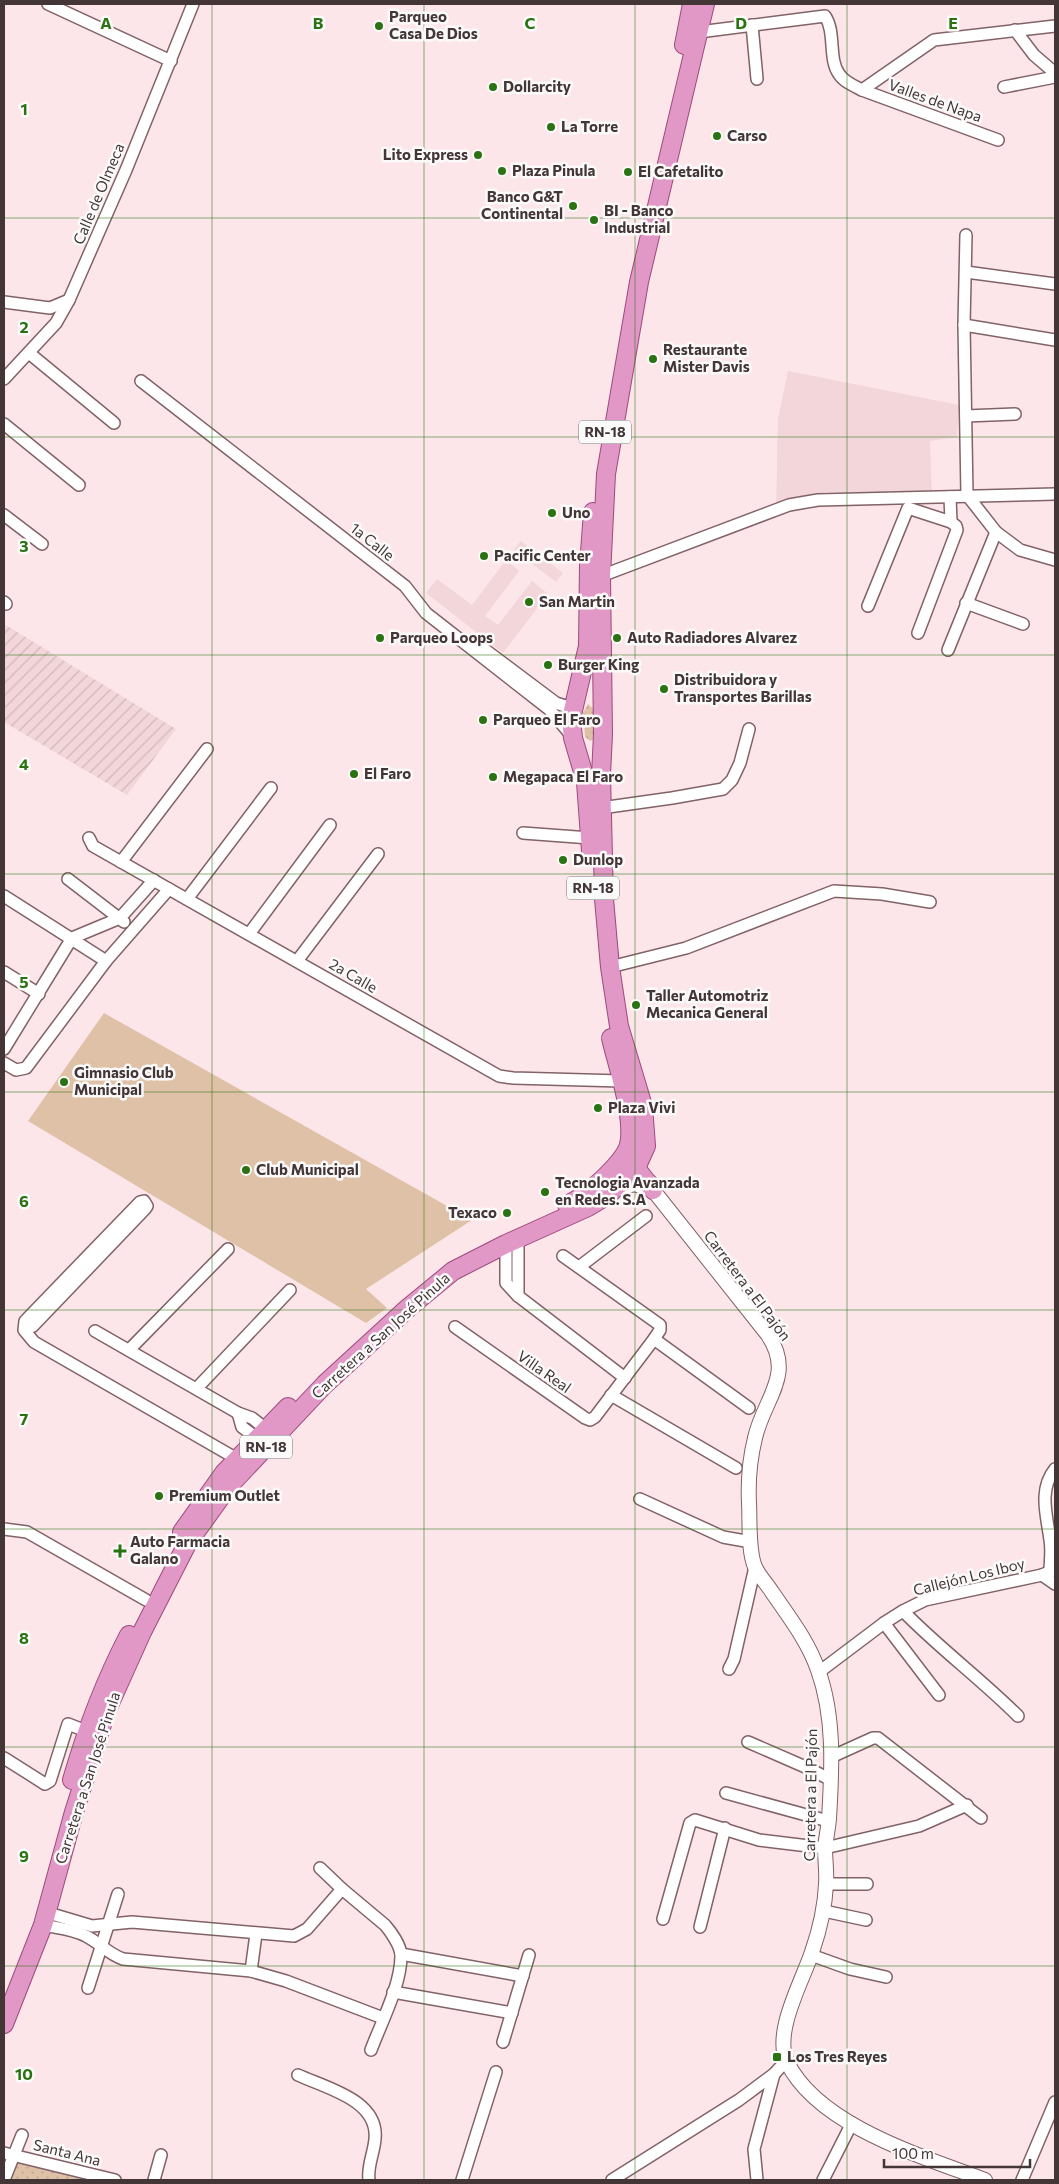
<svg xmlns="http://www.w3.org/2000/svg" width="1059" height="2184" font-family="Commissioner,sans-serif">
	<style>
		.built { fill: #f2d6d9 }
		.industrial { fill: url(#industrial-furrows) }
		.grass { fill: url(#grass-dots) }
		.garden { fill: #dfc1a8 }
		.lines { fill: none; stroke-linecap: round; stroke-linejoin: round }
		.minor-casing { stroke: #816266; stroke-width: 14 }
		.tertiary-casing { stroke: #816266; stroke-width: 16 }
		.primary-casing { stroke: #9d4a7b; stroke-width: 20 }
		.minor { stroke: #fff; stroke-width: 11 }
		.tertiary { stroke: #fff; stroke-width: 14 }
		.primary { stroke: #e198c6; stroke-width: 18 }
		.grid { fill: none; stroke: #2b7212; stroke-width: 1; stroke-opacity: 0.55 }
		.poi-dot { fill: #2b7212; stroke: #fafafa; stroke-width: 2 }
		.labels { text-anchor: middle; stroke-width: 5; stroke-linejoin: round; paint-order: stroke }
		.shield { fill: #fafafa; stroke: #7b7172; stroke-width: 1 }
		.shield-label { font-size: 14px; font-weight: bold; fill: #443637 }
		.poi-label { font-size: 15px; font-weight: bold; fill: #443637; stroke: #fafafa; text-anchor: start }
		.street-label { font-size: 15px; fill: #443637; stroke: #fafafa }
		.grid-label { font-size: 16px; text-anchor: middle; font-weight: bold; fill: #2b7212; stroke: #fafafa; stroke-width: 5; stroke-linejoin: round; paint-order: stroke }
	</style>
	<defs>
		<pattern id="industrial-furrows" width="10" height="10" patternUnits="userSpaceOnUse" patternTransform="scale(1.25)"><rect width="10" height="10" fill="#f2d6d9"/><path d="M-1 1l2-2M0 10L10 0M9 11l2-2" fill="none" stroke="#d1b8bb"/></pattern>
		<pattern id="grass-dots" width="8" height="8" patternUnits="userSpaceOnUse" patternTransform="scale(1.25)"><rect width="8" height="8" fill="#dfc1a8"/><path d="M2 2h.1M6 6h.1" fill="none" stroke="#c1a691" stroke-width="1.8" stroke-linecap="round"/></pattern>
	</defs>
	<rect width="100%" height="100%" fill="#fde6e9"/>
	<g class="built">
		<polygon points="788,371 959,405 957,437 930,441 932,496 824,492 810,496 776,513 778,419"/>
		<polygon points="521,541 563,573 556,582 514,550"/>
		<polygon points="506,560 519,571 485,616 498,625 532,581 548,594 503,653 426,593 437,579 472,605"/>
	</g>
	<polygon class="industrial" points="4,624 176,729 127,795 4,722"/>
	<g class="grass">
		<polygon points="588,704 595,710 594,739 590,741 585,737 583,713"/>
		<polygon points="18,2162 88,2179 10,2180"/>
	</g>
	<polygon class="garden" points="104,1013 472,1220 366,1289 387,1308 366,1323 28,1121"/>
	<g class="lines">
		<defs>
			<g id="minor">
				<polyline points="48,4 171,61"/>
				<polyline points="752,25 757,79"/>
				<polyline points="1015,30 1034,55 1055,73"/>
				<path d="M699,32L825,16C836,32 828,59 839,74C844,82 854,86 862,90L998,140"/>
				<polyline points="1004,87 1055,77"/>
				<polyline points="862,90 934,40 1055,26"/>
				<polyline points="966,235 964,325 967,495 996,532 1020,550 1055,560"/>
				<polyline points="966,272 1055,284"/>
				<polyline points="4,302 50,308 69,300"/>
				<polyline points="964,325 1055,340"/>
				<polyline points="29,353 114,423"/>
				<polyline points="4,379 56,323 69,300 126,170 193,4"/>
				<polyline points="141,381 405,586 426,613 550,710 571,735"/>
				<polyline points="966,416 1015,414"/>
				<polyline points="4,424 79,485"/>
				<polyline points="950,497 951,522"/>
				<polyline points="4,515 42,544"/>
				<polyline points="601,576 789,505 818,500 1055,494"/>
				<polyline points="4,602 6,604"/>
				<polyline points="966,603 1023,624"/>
				<polyline points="868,606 908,508 951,522 956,526 957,530 918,633"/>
				<polyline points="476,643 556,703 565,706 573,705"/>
				<polyline points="948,650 996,532"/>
				<polyline points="601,808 672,798 723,789 732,780 740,763 749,729"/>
				<polyline points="523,833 590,838"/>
				<polyline points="89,838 93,846 499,1076 513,1078 621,1081"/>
				<polyline points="121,862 207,749"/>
				<polyline points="68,879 124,922"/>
				<polyline points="4,896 106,961"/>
				<polyline points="187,899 271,788"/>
				<polyline points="249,934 330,825"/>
				<polyline points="297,961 378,854"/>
				<polyline points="610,967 686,948 834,891 882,894 930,902"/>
				<polyline points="4,972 39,994"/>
				<polyline points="4,1049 72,938 120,918 154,880"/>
				<polyline points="4,1063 16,1070 26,1068 106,961 169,889"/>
				<polyline points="506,1244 506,1283 518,1296 625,1378"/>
				<polyline points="579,1267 646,1216"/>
				<polyline points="518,1296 518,1239"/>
				<polyline points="455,1327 585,1418 590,1420 595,1417 654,1339 660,1330 660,1325 563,1256"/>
				<polyline points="24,1330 33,1326 145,1209 147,1206 144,1201 140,1202 25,1321 24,1330 34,1342 237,1459"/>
				<polyline points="95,1331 238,1413 252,1418 266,1429"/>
				<polyline points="654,1339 749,1408"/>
				<polyline points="129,1350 228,1249"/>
				<polyline points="197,1388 290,1290"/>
				<polyline points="611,1395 736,1468"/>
				<polyline points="238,1413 242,1427 257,1438"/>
				<polyline points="640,1499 723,1537 751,1542"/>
				<polyline points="4,1529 27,1532 146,1600"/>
				<path d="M1050,1572C1050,1562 1052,1550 1050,1540C1047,1516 1038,1490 1055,1469"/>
				<polyline points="1042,1575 1055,1584"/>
				<path d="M903,1611C939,1648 981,1679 1018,1716"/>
				<polyline points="884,1623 939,1695"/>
				<polyline points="729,1669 734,1659 755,1567"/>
				<polyline points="819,1672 884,1623 903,1611 925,1600 1042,1575 1055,1569"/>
				<polyline points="748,1742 810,1769 831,1780"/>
				<polyline points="831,1757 873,1738 878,1738 981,1818"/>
				<polyline points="4,1758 45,1784 50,1781 68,1724 86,1731"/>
				<polyline points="726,1793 828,1821"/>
				<path d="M320,1868L342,1889L385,1925C391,1932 401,1946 401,1956C401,1985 381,2023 371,2050"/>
				<polyline points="826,1884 867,1884"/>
				<polyline points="824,1911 866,1920"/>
				<polyline points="45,1912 92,1926 132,1922 294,1936 307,1929 342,1889"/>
				<polyline points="663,1919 690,1823 695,1820 759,1840 825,1848 919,1826 967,1805"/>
				<path d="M43,1925C57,1928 73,1929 86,1936C100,1943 108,1954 123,1959L251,1971L286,1981L383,2018"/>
				<polyline points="700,1927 725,1828"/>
				<polyline points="401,1954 523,1976"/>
				<polyline points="811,1955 850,1969 886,1977"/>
				<polyline points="251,1971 256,1934"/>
				<polyline points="88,1988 118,1894"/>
				<polyline points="393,1992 512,2013"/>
				<polyline points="503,2042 529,1955"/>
				<path d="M298,2075C326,2088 379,2100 375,2139C374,2153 367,2166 369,2180"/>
				<polyline points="4,2153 115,2180"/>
				<polyline points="4,2180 22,2135"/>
				<polyline points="154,2180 161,2155"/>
				<polyline points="462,2180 496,2072"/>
				<polyline points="612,2180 739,2100 774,2074 786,2061"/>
				<polyline points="757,2180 754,2149 774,2074"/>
				<polyline points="823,2180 852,2123"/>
				<polyline points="1022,2180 1055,2102"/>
			</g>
			<g id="tertiary">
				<path d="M650,1182L653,1190L768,1335C795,1375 764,1398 755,1438C750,1458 748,1482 749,1503C750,1521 748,1551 755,1567C759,1576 767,1584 772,1592C789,1617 808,1641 818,1670C835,1717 832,1769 829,1819C828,1829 826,1839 825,1848C825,1860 827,1872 826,1884C825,1907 820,1929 812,1952C803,1980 773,2032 787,2062C818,2126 924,2157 985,2180"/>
				<polyline points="617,1189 634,1184 651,1189"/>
			</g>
			<g id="primary">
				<polyline points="684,45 692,4"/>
				<polyline points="591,851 586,782 573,738 571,719 588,646 589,565 593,512"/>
				<polyline points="634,1158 636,1168 653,1190"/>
				<path d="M567,1205C582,1198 592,1189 604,1178C613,1169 623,1160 628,1148C637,1122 617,1065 611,1038"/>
				<polyline points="182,1532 224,1473 288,1407"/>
				<path d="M72,1780C87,1728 104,1683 129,1635"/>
				<polyline points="4,2024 43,1925 74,1812 106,1712 142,1632 187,1544 228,1487 325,1384 408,1308 453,1271 506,1244 588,1207 608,1195 636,1168 646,1146 643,1106 619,1026 610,967 604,899 601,775 603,734 601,576 606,474 639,282 705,4"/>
			</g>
		</defs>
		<use href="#minor" class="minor-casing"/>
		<use href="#tertiary" class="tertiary-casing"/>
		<use href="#primary" class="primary-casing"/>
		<use href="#minor" class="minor"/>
		<use href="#tertiary" class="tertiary"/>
		<use href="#primary" class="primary"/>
	</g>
	<path class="grid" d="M212,4V2180M424,4V2180M635,4V2180M847,4V2180M4,218H1055M4,437H1055M4,655H1055M4,874H1055M4,1092H1055M4,1310H1055M4,1529H1055M4,1747H1055M4,1966H1055"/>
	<g class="poi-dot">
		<circle cx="379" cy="26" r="5"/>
		<circle cx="493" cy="87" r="5"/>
		<circle cx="551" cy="127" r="5"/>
		<circle cx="717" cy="136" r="5"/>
		<circle cx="478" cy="155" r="5"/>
		<circle cx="502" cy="171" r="5"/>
		<circle cx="628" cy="172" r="5"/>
		<circle cx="573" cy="206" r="5"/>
		<circle cx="594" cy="220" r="5"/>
		<circle cx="653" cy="359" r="5"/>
		<circle cx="552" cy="513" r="5"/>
		<circle cx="484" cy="556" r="5"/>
		<circle cx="529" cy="602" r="5"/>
		<circle cx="380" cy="638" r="5"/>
		<circle cx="617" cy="638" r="5"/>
		<circle cx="548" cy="665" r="5"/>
		<circle cx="664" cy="689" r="5"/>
		<circle cx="483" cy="720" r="5"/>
		<circle cx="354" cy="774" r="5"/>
		<circle cx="493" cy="777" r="5"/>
		<circle cx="563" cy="860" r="5"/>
		<circle cx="636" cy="1005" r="5"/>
		<circle cx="64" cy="1082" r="5"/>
		<circle cx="598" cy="1108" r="5"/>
		<circle cx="246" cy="1170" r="5"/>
		<circle cx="545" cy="1192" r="5"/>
		<circle cx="507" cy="1213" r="5"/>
		<circle cx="159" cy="1496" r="5"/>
		<path d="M117.5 1543.5h5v5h5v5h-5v5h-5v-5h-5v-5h5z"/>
		<rect x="772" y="2052" width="10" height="10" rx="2.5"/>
	</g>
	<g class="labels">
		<g class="shield">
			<rect x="579" y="420.5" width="52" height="23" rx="4"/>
			<rect x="567" y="876.5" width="52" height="23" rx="4"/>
			<rect x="240" y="1435.5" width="52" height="23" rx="4"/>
		</g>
		<g class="shield-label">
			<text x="605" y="437">RN-18</text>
			<text x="593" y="893">RN-18</text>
			<text x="266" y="1452">RN-18</text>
		</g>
		<g class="poi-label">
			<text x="389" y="22">Parqueo<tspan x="389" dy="17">Casa De Dios</tspan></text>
			<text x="503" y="92">Dollarcity</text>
			<text x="561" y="132">La Torre</text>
			<text x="727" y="141">Carso</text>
			<text x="468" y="160" text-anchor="end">Lito Express</text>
			<text x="512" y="176">Plaza Pinula</text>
			<text x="638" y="177">El Cafetalito</text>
			<text x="563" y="202" text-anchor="end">Banco G&amp;T<tspan x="563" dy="17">Continental</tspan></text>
			<text x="604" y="216">BI - Banco<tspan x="604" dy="17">Industrial</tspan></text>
			<text x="663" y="355">Restaurante<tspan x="663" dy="17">Mister Davis</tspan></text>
			<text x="562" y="518">Uno</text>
			<text x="494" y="561">Pacific Center</text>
			<text x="539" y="607">San Martin</text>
			<text x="390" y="643">Parqueo Loops</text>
			<text x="627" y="643">Auto Radiadores Alvarez</text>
			<text x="558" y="670">Burger King</text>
			<text x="674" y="685">Distribuidora y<tspan x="674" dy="17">Transportes Barillas</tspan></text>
			<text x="493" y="725">Parqueo El Faro</text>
			<text x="364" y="779">El Faro</text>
			<text x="503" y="782">Megapaca El Faro</text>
			<text x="573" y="865">Dunlop</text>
			<text x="646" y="1001">Taller Automotriz<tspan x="646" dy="17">Mecanica General</tspan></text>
			<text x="74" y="1078">Gimnasio Club<tspan x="74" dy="17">Municipal</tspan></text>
			<text x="608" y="1113">Plaza Vivi</text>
			<text x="256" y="1175">Club Municipal</text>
			<text x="555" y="1188">Tecnologia Avanzada<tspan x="555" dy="17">en Redes. S.A</tspan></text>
			<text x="497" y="1218" text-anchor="end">Texaco</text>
			<text x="169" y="1501">Premium Outlet</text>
			<text x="130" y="1547">Auto Farmacia<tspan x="130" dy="17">Galano</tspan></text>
			<text x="787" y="2062">Los Tres Reyes</text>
		</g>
		<g class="street-label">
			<text transform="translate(935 101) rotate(20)" y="5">Valles de Napa</text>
			<text transform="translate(99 194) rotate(-67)" y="5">Calle de Olmeca</text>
			<text transform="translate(372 542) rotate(38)" y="5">1a Calle</text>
			<text transform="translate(353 976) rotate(30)" y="5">2a Calle</text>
			<text transform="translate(747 1286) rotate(53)" y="5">Carretera a El Pajón</text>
			<text transform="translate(381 1336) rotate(-42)" y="5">Carretera a San José Pinula</text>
			<text transform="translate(544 1372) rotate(35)" y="5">Villa Real</text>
			<text transform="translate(969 1577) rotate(-14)" y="5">Callejón Los Iboy</text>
			<text transform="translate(88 1778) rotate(-72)" y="5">Carretera a San José Pinula</text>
			<text transform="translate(811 1795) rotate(-89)" y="5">Carretera a El Pajón</text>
			<text transform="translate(67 2153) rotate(14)" y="5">Santa Ana</text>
		</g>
	</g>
	<g class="grid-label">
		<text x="106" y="29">A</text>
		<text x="318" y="29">B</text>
		<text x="530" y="29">C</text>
		<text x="741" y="29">D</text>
		<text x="953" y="29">E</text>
		<text x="24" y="115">1</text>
		<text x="24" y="333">2</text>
		<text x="24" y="552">3</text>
		<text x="24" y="770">4</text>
		<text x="24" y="988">5</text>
		<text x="24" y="1207">6</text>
		<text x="24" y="1425">7</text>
		<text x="24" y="1644">8</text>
		<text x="24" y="1862">9</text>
		<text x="24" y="2080">10</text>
	</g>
	<rect width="1059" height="2184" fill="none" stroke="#443637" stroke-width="10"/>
	<path d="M884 2159v8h146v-8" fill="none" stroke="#443637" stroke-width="2.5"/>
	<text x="892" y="2159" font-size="15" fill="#443637" stroke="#fafafa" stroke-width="4" paint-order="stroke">100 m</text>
</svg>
